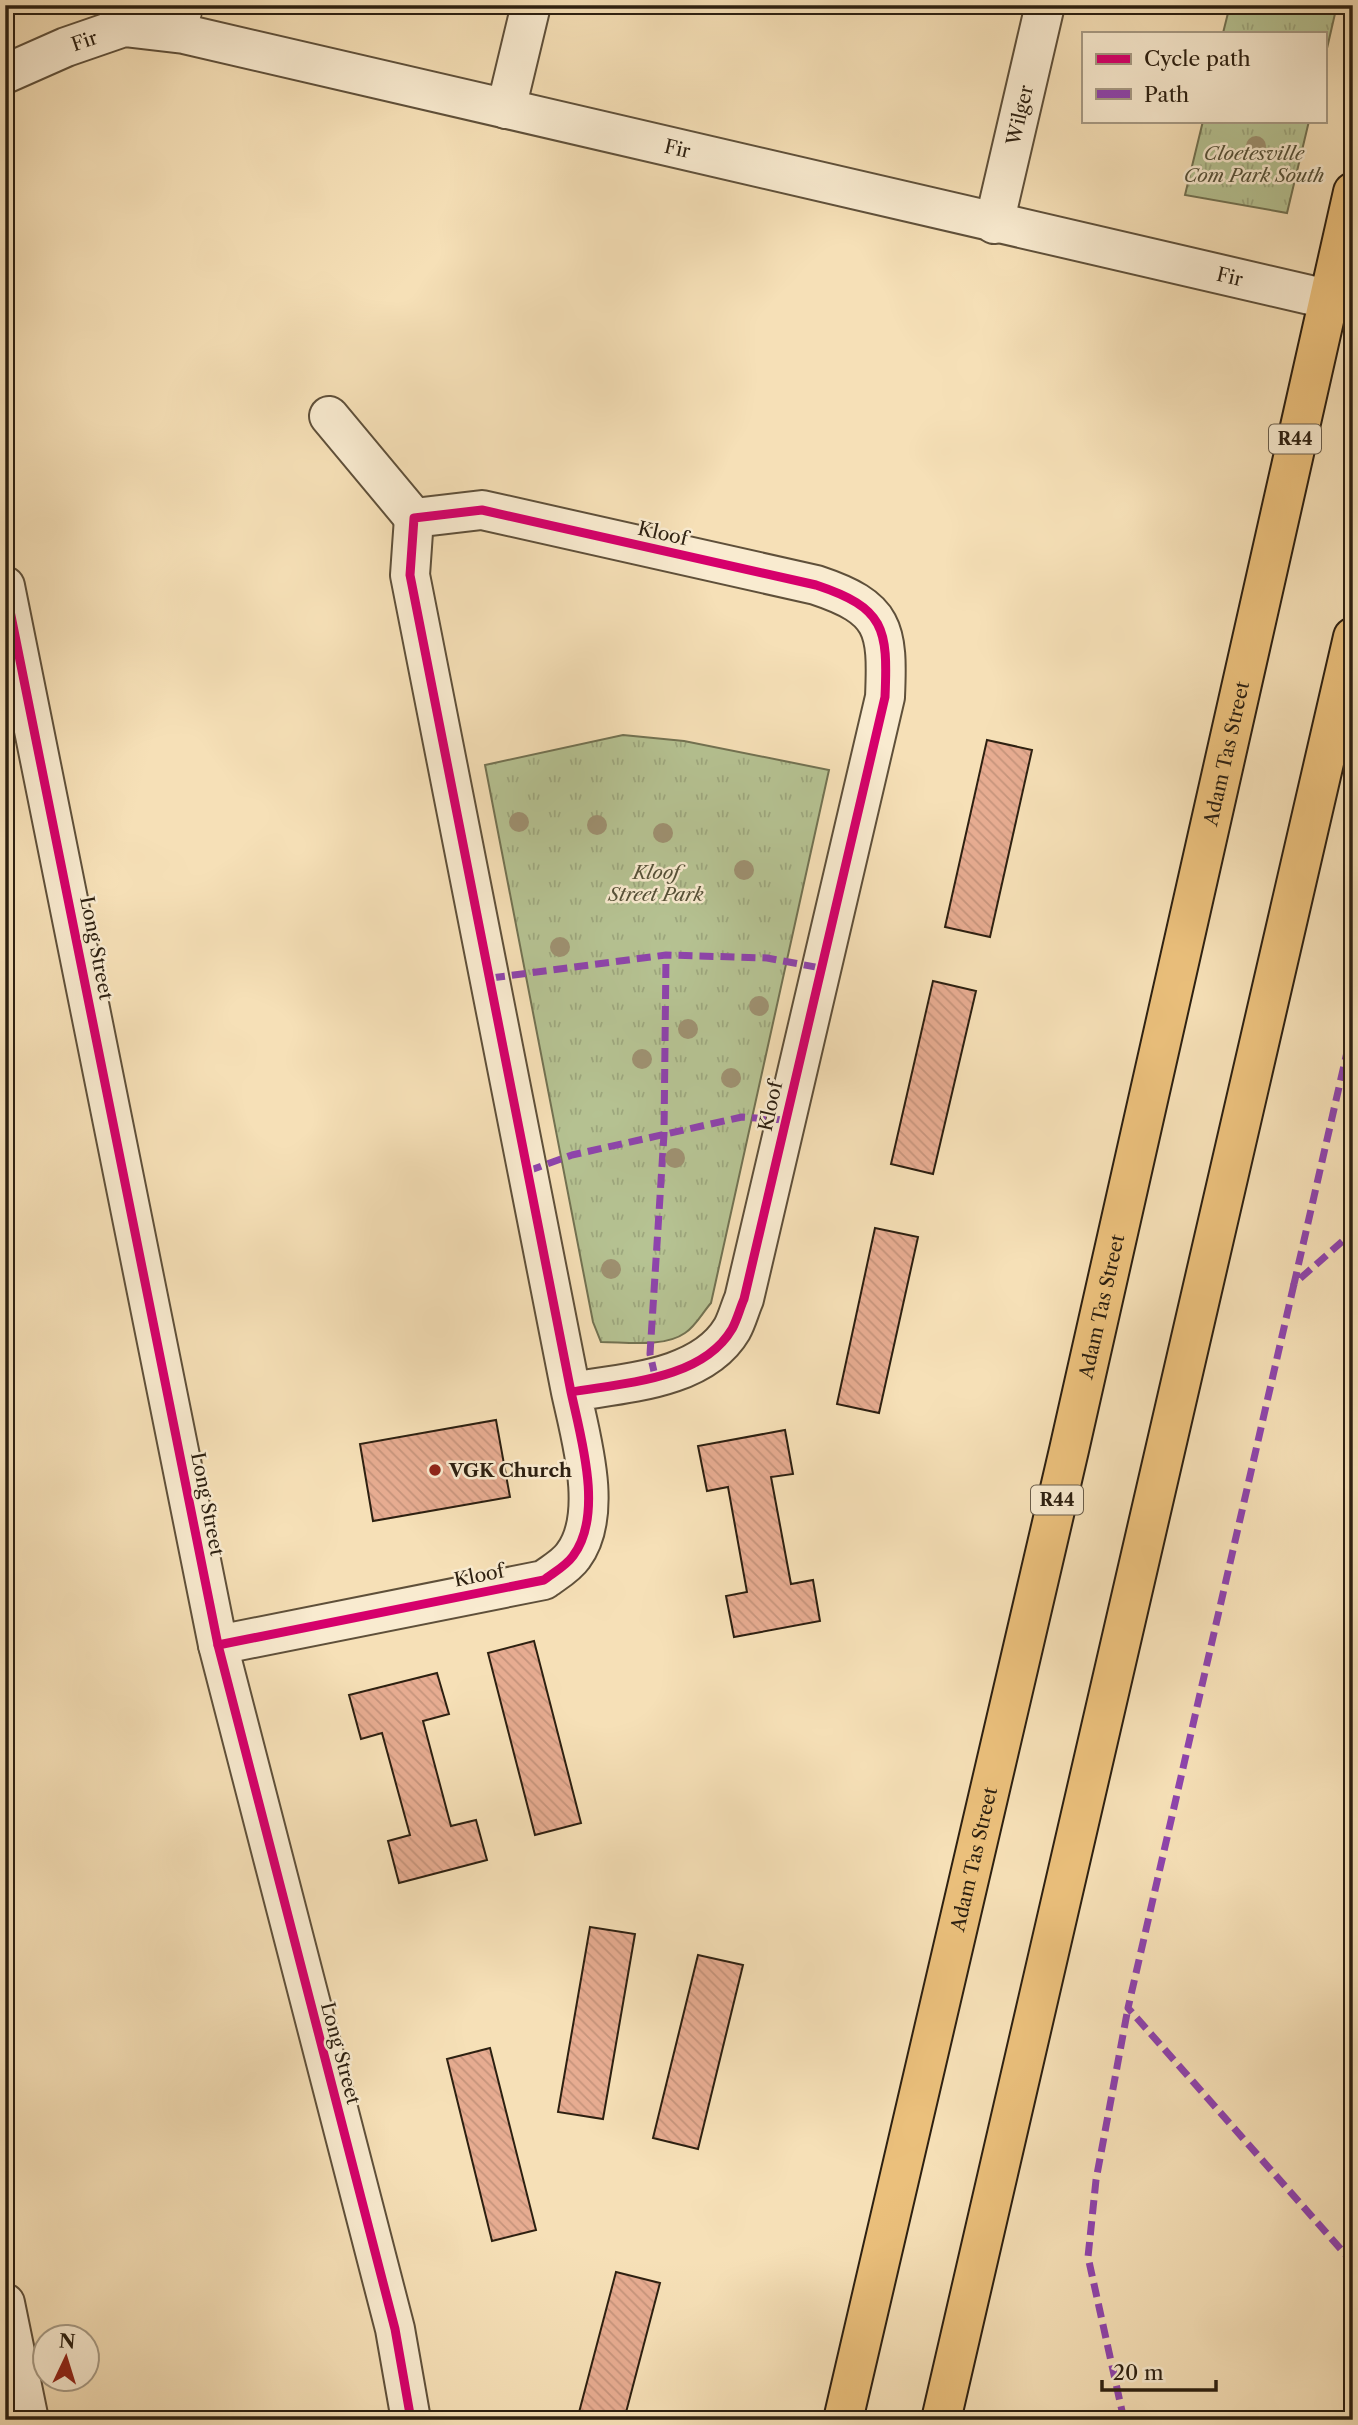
<svg xmlns="http://www.w3.org/2000/svg" width="1358" height="2425" font-family="'Libre Caslon Text',serif">
	<style>
		.park { fill: url(#park-tufts); stroke: #727252; stroke-width: 2 }
		.building { fill: url(#building-back-hatch); stroke: #2d2011; stroke-width: 2 }
		.lines { fill: none; stroke-linecap: round; stroke-linejoin: round }
		.service-casing { stroke: #5f503a; stroke-width: 24 }
		.minor-casing { stroke: #5f503a; stroke-width: 42 }
		.tertiary-casing { stroke: #5f503a; stroke-width: 42 }
		.primary-casing { stroke: #2d2011; stroke-width: 42 }
		.service { stroke: #f9ebd0; stroke-width: 21 }
		.minor { stroke: #f9ebd0; stroke-width: 38 }
		.tertiary { stroke: #f9ebd0; stroke-width: 38 }
		.primary { stroke: #ebc07c; stroke-width: 38 }
		.quiet { stroke: #8e44ad; stroke-width: 7; stroke-dasharray: 14 7; stroke-linecap: butt }
		.cycleway-casing { stroke: #f9ebd0; stroke-width: 13 }
		.cycleway { stroke: #d6006c; stroke-width: 9 }
		.tree { fill: #9e9171 }
		.poi-dot { fill: #8f2418; stroke: #f9ebd0; stroke-width: 2.5 }
		.labels { text-anchor: middle; stroke-width: 5; stroke-linejoin: round; paint-order: stroke }
		.shield { fill: #f9ebd0; stroke: #6a5d4a; stroke-width: 2 }
		.shield-label { font-size: 18px; font-weight: bold; fill: #2d2011 }
		.street-label { font-size: 19px; fill: #2d2011; stroke: #f9ebd0 }
		.park-label { font-size: 19px; font-style: italic; fill: #565138; stroke: #f9ebd0 }
		.poi-label { font-size: 19px; font-weight: bold; fill: #2d2011; stroke: #f9ebd0; text-anchor: start }
	</style>
	<defs>
		<pattern id="park-tufts" width="24" height="20" patternUnits="userSpaceOnUse" patternTransform="scale(1.75)"><rect width="24" height="20" fill="#b6c393"/><path d="M3 7l-1-3M5 7V3M7 7l1-3M15 17l-1-3M17 17v-4M19 17l1-3" fill="none" stroke="#9da77e"/></pattern>
		<pattern id="building-back-hatch" width="6" height="6" patternUnits="userSpaceOnUse" patternTransform="scale(1.75)"><rect width="6" height="6" fill="#e7ac91"/><path d="M-1 5l2 2M0 0l6 6M5-1l2 2" fill="none" stroke="#c6947c"/></pattern>
	</defs>
	<rect width="100%" height="100%" fill="#f6e0b7"/>
	<filter id="stains"><feTurbulence type="fractalNoise" baseFrequency=".00286" numOctaves="4"/><feColorMatrix values="0 0 0 0 .2 0 0 0 0 .09 0 0 0 0 .02 0 0 0 .5 -.17"/></filter>
	<radialGradient id="worn" r=".72"><stop offset=".6" stop-color="#630" stop-opacity="0"/><stop offset="1" stop-color="#630" stop-opacity=".3"/></radialGradient>
	<g class="park">
		<polygon points="1230,5 1337,5 1325,57 1325,33 1223,33"/>
		<polygon points="1203,121 1309,121 1287,213 1185,195"/>
		<path d="M623,735L684,741L829,770L711,1303C703,1312 695,1327 685,1333C664,1348 625,1342 601,1342L593,1322L485,765Z"/>
	</g>
	<g class="building">
		<polygon points="987,740 1032,750 990,937 945,927"/>
		<polygon points="933,981 976,991 933,1174 891,1164"/>
		<polygon points="875,1228 918,1237 879,1413 837,1404"/>
		<polygon points="496,1420 510,1497 373,1521 360,1444"/>
		<polygon points="785,1430 793,1474 771,1477 791,1584 813,1580 820,1621 734,1637 726,1596 747,1592 728,1487 707,1491 698,1446"/>
		<polygon points="534,1641 581,1823 535,1835 488,1653"/>
		<polygon points="437,1673 449,1714 423,1721 451,1826 476,1820 487,1860 399,1883 388,1841 410,1835 382,1733 361,1739 349,1695"/>
		<polygon points="590,1927 635,1934 603,2119 558,2112"/>
		<polygon points="698,1955 743,1965 698,2149 653,2138"/>
		<polygon points="490,2048 536,2230 492,2241 447,2059"/>
		<polygon points="616,2272 660,2283 624,2420 577,2420"/>
	</g>
	<g class="lines">
		<defs>
			<polyline id="service" points="184,34 193,5"/>
			<g id="minor">
				<path id="s1" d="M5,74L66,47L124,27L184,34L1353,305"/>
				<polyline points="506,109 531,5"/>
				<path id="s2" d="M994,224L1045,5"/>
				<polyline points="329,416 414,518"/>
				<path d="M218,1645L544,1580C553,1573 566,1566 573,1556C604,1515 581,1438 571,1392L410,575L414,518L482,510L816,585C885,608 888,628 885,697L744,1299C740,1308 737,1320 732,1329C702,1380 623,1383 571,1392"/>
				<polyline points="5,2303 29,2420"/>
			</g>
			<polyline id="tertiary" points="5,586 218,1645 395,2329 411,2420"/>
			<g id="primary">
				<path id="s3" d="M843,2420L1069,1450L1353,192"/>
				<polyline points="941,2420 1353,637"/>
			</g>
		</defs>
		<use href="#service" class="service-casing"/>
		<use href="#minor" class="minor-casing"/>
		<use href="#tertiary" class="tertiary-casing"/>
		<use href="#primary" class="primary-casing"/>
		<use href="#service" class="service"/>
		<use href="#minor" class="minor"/>
		<use href="#tertiary" class="tertiary"/>
		<use href="#primary" class="primary"/>
		<g class="quiet">
			<polyline points="491,978 666,955 767,958 821,968"/>
			<polyline points="1353,1026 1294,1284 1353,1232"/>
			<polyline points="528,1171 572,1155 742,1117 785,1120"/>
			<polyline points="1294,1284 1128,2008 1353,2263"/>
			<polyline points="655,1376 650,1354 664,1134 666,955"/>
			<polyline points="1124,2420 1088,2257 1096,2180 1128,2008"/>
		</g>
		<defs>
			<g id="cycleway">
				<polyline points="5,586 218,1645 395,2329 411,2420"/>
				<path d="M218,1645L544,1580C553,1573 566,1566 573,1556C604,1515 581,1438 571,1392L410,575L414,518L482,510L816,585C885,608 888,628 885,697L744,1299C740,1308 737,1320 732,1329C702,1380 623,1383 571,1392"/>
			</g>
		</defs>
		<use href="#cycleway" class="cycleway-casing"/>
		<use href="#cycleway" class="cycleway"/>
	</g>
	<g class="tree">
		<circle cx="1256" cy="146" r="10"/>
		<circle cx="519" cy="822" r="10"/>
		<circle cx="597" cy="825" r="10"/>
		<circle cx="663" cy="833" r="10"/>
		<circle cx="744" cy="870" r="10"/>
		<circle cx="560" cy="947" r="10"/>
		<circle cx="759" cy="1006" r="10"/>
		<circle cx="688" cy="1029" r="10"/>
		<circle cx="642" cy="1059" r="10"/>
		<circle cx="731" cy="1078" r="10"/>
		<circle cx="675" cy="1158" r="10"/>
		<circle cx="611" cy="1269" r="10"/>
	</g>
	<circle class="poi-dot" cx="435" cy="1470" r="7"/>
	<g class="labels">
		<g class="shield">
			<rect x="1269" y="424.5" width="52" height="29" rx="5"/>
			<rect x="1031" y="1485.5" width="52" height="29" rx="5"/>
		</g>
		<g class="shield-label">
			<text x="1295" y="445">R44</text>
			<text x="1057" y="1506">R44</text>
		</g>
		<g class="street-label">
			<text dy="7" stroke="none"><textPath href="#s1" startOffset="86">Fir</textPath></text>
			<text dy="7" stroke="none"><textPath href="#s2" startOffset="112">Wilger</textPath></text>
			<text dy="7" stroke="none"><textPath href="#s1" startOffset="695">Fir</textPath></text>
			<text dy="7" stroke="none"><textPath href="#s1" startOffset="1262">Fir</textPath></text>
			<text transform="translate(663 533) rotate(13)" y="7">Kloof</text>
			<text dy="7" stroke="none"><textPath href="#s3" startOffset="1710">Adam Tas Street</textPath></text>
			<text transform="translate(97 948) rotate(79)" y="7">Long Street</text>
			<text transform="translate(770 1106) rotate(-77)" y="7">Kloof</text>
			<text dy="7" stroke="none"><textPath href="#s3" startOffset="1143">Adam Tas Street</textPath></text>
			<text transform="translate(208 1504) rotate(79)" y="7">Long Street</text>
			<text transform="translate(479 1575) rotate(-11)" y="7">Kloof</text>
			<text dy="7" stroke="none"><textPath href="#s3" startOffset="576">Adam Tas Street</textPath></text>
			<text transform="translate(341 2053) rotate(75)" y="7">Long Street</text>
		</g>
		<g class="park-label">
			<text x="1254" y="160">Cloetesville<tspan x="1254" dy="22">Com Park South</tspan></text>
			<text x="656" y="879">Kloof<tspan x="656" dy="22">Street Park</tspan></text>
		</g>
		<g class="poi-label">
			<text x="449" y="1477">VGK Church</text>
		</g>
	</g>
	<rect width="1358" height="2425" fill="none" stroke="#f6e0b7" stroke-width="28"/>
	<rect x="7" y="7" width="1344" height="2411" fill="none" stroke="#2d2011" stroke-width="3.5"/>
	<rect x="14" y="14" width="1330" height="2397" fill="none" stroke="#2d2011" stroke-width="2"/>
	<rect x="1082" y="32" width="245" height="91" fill="#f9ebd0" stroke="#a79a84" stroke-width="2"/>
	<rect x="1096" y="54" width="35" height="10" fill="#d6006c" stroke="#a79a84" stroke-width="2"/>
	<text x="1144" y="66" font-size="21" fill="#2d2011">Cycle path</text>
	<rect x="1096" y="89" width="35" height="10" fill="#8e44ad" stroke="#a79a84" stroke-width="2"/>
	<text x="1144" y="102" font-size="21" fill="#2d2011">Path</text>
	<g transform="translate(66 2358) rotate(4)"><circle r="33" fill="#f9ebd0" stroke="#a79a84" stroke-width="2"/>
	<path d="M0-5L12 26L0 18L-12 26Z" fill="#8f2418"/>
	<text y="-10" font-size="19" font-weight="bold" text-anchor="middle" fill="#2d2011">N</text>
	</g>
	<path d="M1102 2380v10h114v-10" fill="none" stroke="#2d2011" stroke-width="3.5"/>
	<text x="1113" y="2380" font-size="21" fill="#2d2011" stroke="#f9ebd0" stroke-width="5" paint-order="stroke">20 m</text>
	<rect width="100%" height="100%" filter="url(#stains)"/>
	<rect width="100%" height="100%" fill="url(#worn)"/>
</svg>
